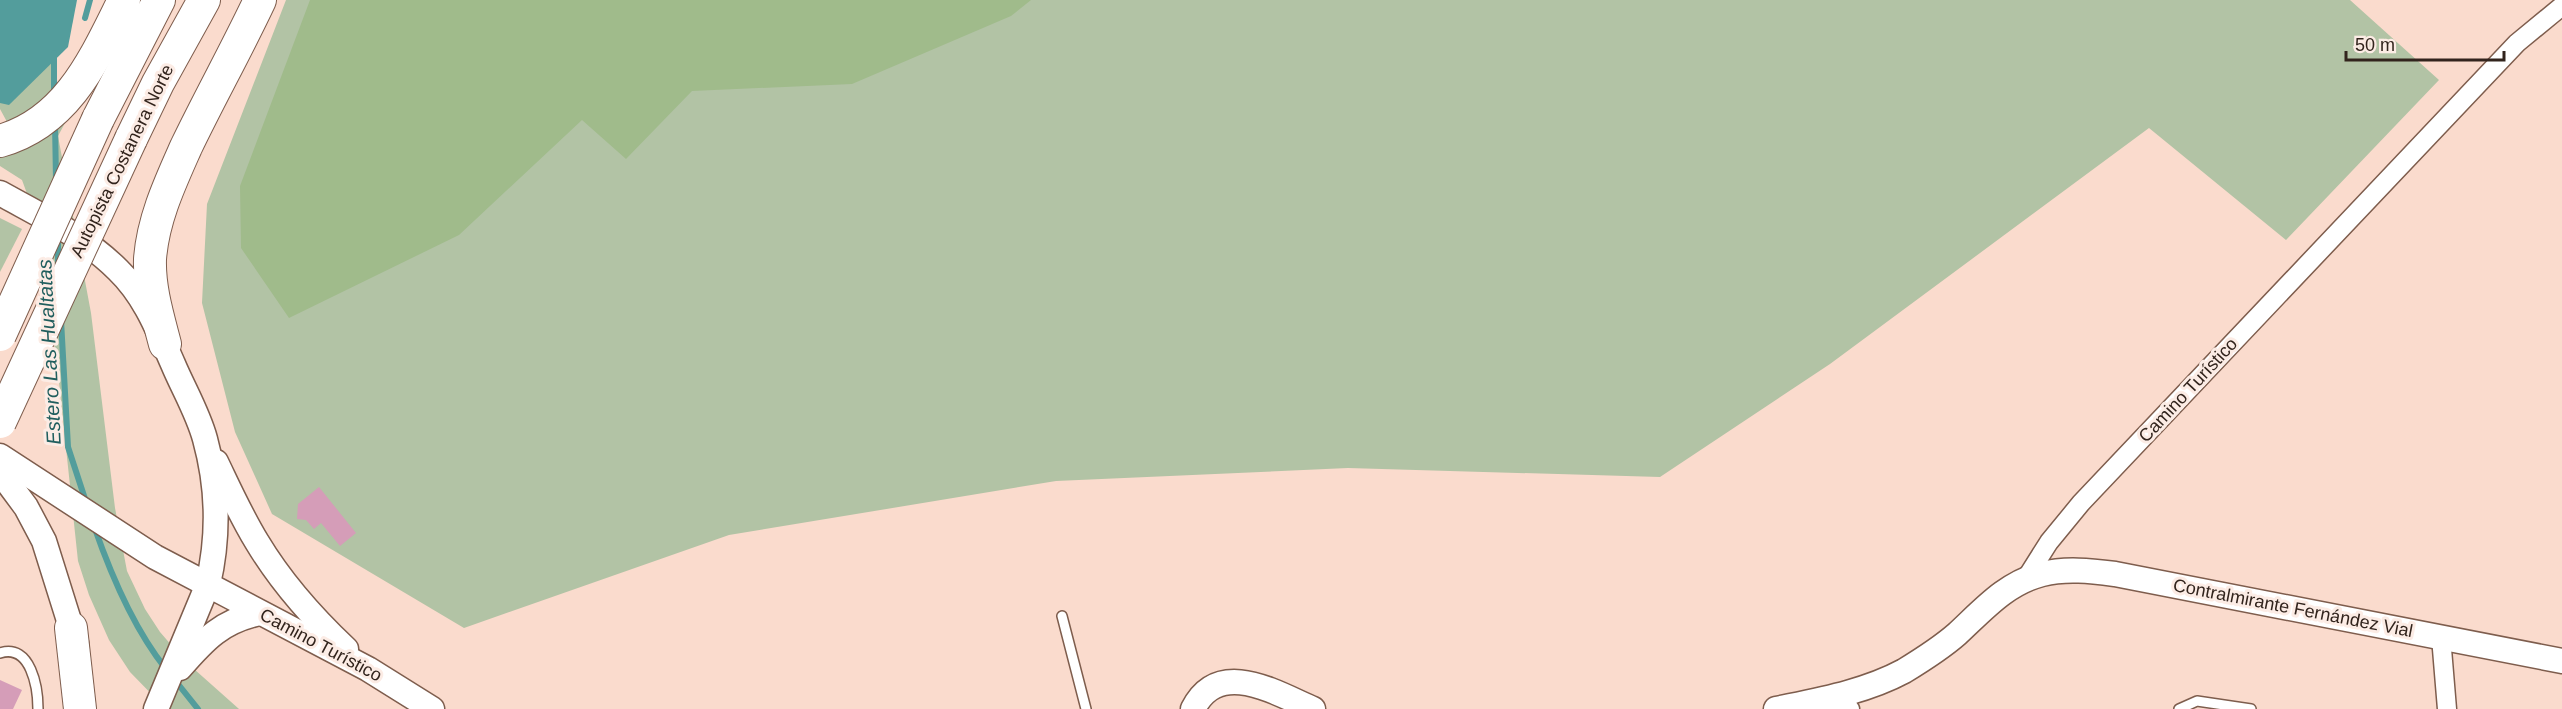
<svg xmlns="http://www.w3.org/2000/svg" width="2562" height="709" font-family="Arial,sans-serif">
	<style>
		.green { fill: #b2c3a5 }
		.forest { fill: #a0bb8b }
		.water { fill: #539d9c }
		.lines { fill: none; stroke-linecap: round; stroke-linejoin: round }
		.stream { stroke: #539d9c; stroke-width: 6 }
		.building { fill: #d59db8 }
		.lane-casing { stroke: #7e5d4d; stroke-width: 12 }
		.street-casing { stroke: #7e5d4d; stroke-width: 21 }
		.secondary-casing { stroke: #7e5d4d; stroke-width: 27 }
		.highway-casing { stroke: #7e5d4d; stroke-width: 34 }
		.lane { stroke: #fff; stroke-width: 9 }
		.street { stroke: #fff; stroke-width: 18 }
		.secondary { stroke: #fff; stroke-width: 24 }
		.highway { stroke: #fff; stroke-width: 32 }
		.highway-bridge-casing { stroke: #7e5d4d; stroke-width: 34; stroke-linecap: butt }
		.highway-bridge { stroke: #fff; stroke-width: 32 }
		.labels { text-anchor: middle; stroke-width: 6; stroke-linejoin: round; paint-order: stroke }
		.street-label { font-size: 18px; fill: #32241d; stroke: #fcece5 }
		.water-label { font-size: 20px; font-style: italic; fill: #205e5e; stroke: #fcece5 }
	</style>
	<rect width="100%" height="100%" fill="#fadbcd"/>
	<g class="green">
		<polygon points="0,0 51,42 54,119 72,110 58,136 91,313 115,508 127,571 145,609 160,632 185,661 239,709 166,709 130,672 109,640 89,595 78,561 57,363 33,210 22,180 0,166 0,154 12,150 6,120 0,109"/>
		<polygon points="286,0 2350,0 2439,80 2286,240 2149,128 1830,364 1660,477 1348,468 1056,481 729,535 464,628 272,514 235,432 202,303 207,204"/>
		<polygon points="0,218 22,229 0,272"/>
	</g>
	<polygon class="forest" points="310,0 1031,0 1011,16 852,84 692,91 626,159 582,120 459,235 289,318 241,248 240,186"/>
	<polygon class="water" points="0,0 77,0 68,47 9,105 0,103"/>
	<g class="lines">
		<g class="stream">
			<polyline points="85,18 90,0"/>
			<polyline points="54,53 54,94"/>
			<polyline points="55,122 56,181"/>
			<polyline points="58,239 58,265"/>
			<polyline points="61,320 68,447 87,505"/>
			<path d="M94,526C111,575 133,628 166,669"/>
			<polyline points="174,679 198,709"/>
		</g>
	</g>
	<g class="building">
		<polygon points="319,487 356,533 340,546 321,523 314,529 306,520 297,519 298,504"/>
		<polygon points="0,680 22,690 13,709 0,709"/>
	</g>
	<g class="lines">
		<defs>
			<g id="lane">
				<polyline points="1062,616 1086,709"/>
				<path d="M0,653C31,643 38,688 38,709"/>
				<polyline points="2179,709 2197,701 2251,709"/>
			</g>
			<g id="street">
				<polyline points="2025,580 2049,542 2081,503 2517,43 2562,6"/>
				<polyline points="2441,637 2447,709"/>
				<polyline points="1822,699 1850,709"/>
			</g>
			<g id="secondary">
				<path d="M0,193C41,216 84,236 118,270C145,296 158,330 173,364C183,388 198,413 205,439C218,486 219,537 208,584L156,709"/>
				<polyline points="0,456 155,557 368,669 432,709"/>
				<path d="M216,462C229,489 241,516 257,542C281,582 312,617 346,649"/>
				<polyline points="0,472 26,507 44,541 76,643"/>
				<path d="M180,668C205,639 222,621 260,613"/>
				<path d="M1193,709C1219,658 1274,692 1313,709"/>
				<path d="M1776,709C1819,700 1865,692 1904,671C1922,660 1941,648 1957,634C1983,610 2006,583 2042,574C2066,568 2091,571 2115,574L2562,661"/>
			</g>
			<g id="highway">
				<polyline points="98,119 159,0"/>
				<polyline points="131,139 158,83 204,0"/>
				<path d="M0,141C68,122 95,58 124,0"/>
				<path d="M165,344C158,317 149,288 150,259C153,219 170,183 186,147C210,97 237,49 260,0"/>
				<polyline points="71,628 80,709"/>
			</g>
		</defs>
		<use href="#lane" class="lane-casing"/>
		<use href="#street" class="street-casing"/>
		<use href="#secondary" class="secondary-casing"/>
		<use href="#highway" class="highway-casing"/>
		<use href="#lane" class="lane"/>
		<use href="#street" class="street"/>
		<use href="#secondary" class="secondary"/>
		<use href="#highway" class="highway"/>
		<defs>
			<g id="highway-bridge">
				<polyline points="0,335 98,119"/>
				<polyline points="0,422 131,139"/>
			</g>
		</defs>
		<use href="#highway-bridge" class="highway-bridge-casing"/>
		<use href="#highway-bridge" class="highway-bridge"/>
	</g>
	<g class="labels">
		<g class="street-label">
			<text transform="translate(122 161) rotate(-64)" y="6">Autopista Costanera Norte</text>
			<text transform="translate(2188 390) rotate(-47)" y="6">Camino Turístico</text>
			<text transform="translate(2293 608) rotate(11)" y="6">Contralmirante Fernández Vial</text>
			<text transform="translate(321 645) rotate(28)" y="6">Camino Turístico</text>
		</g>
		<g class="water-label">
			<text transform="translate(49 352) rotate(-93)" y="7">Estero Las Hualtatas</text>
		</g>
	</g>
	<path d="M2346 51v9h158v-9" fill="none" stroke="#32241d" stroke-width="3"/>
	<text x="2355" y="51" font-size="18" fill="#32241d" stroke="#fcece5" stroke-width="4.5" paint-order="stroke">50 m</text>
</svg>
